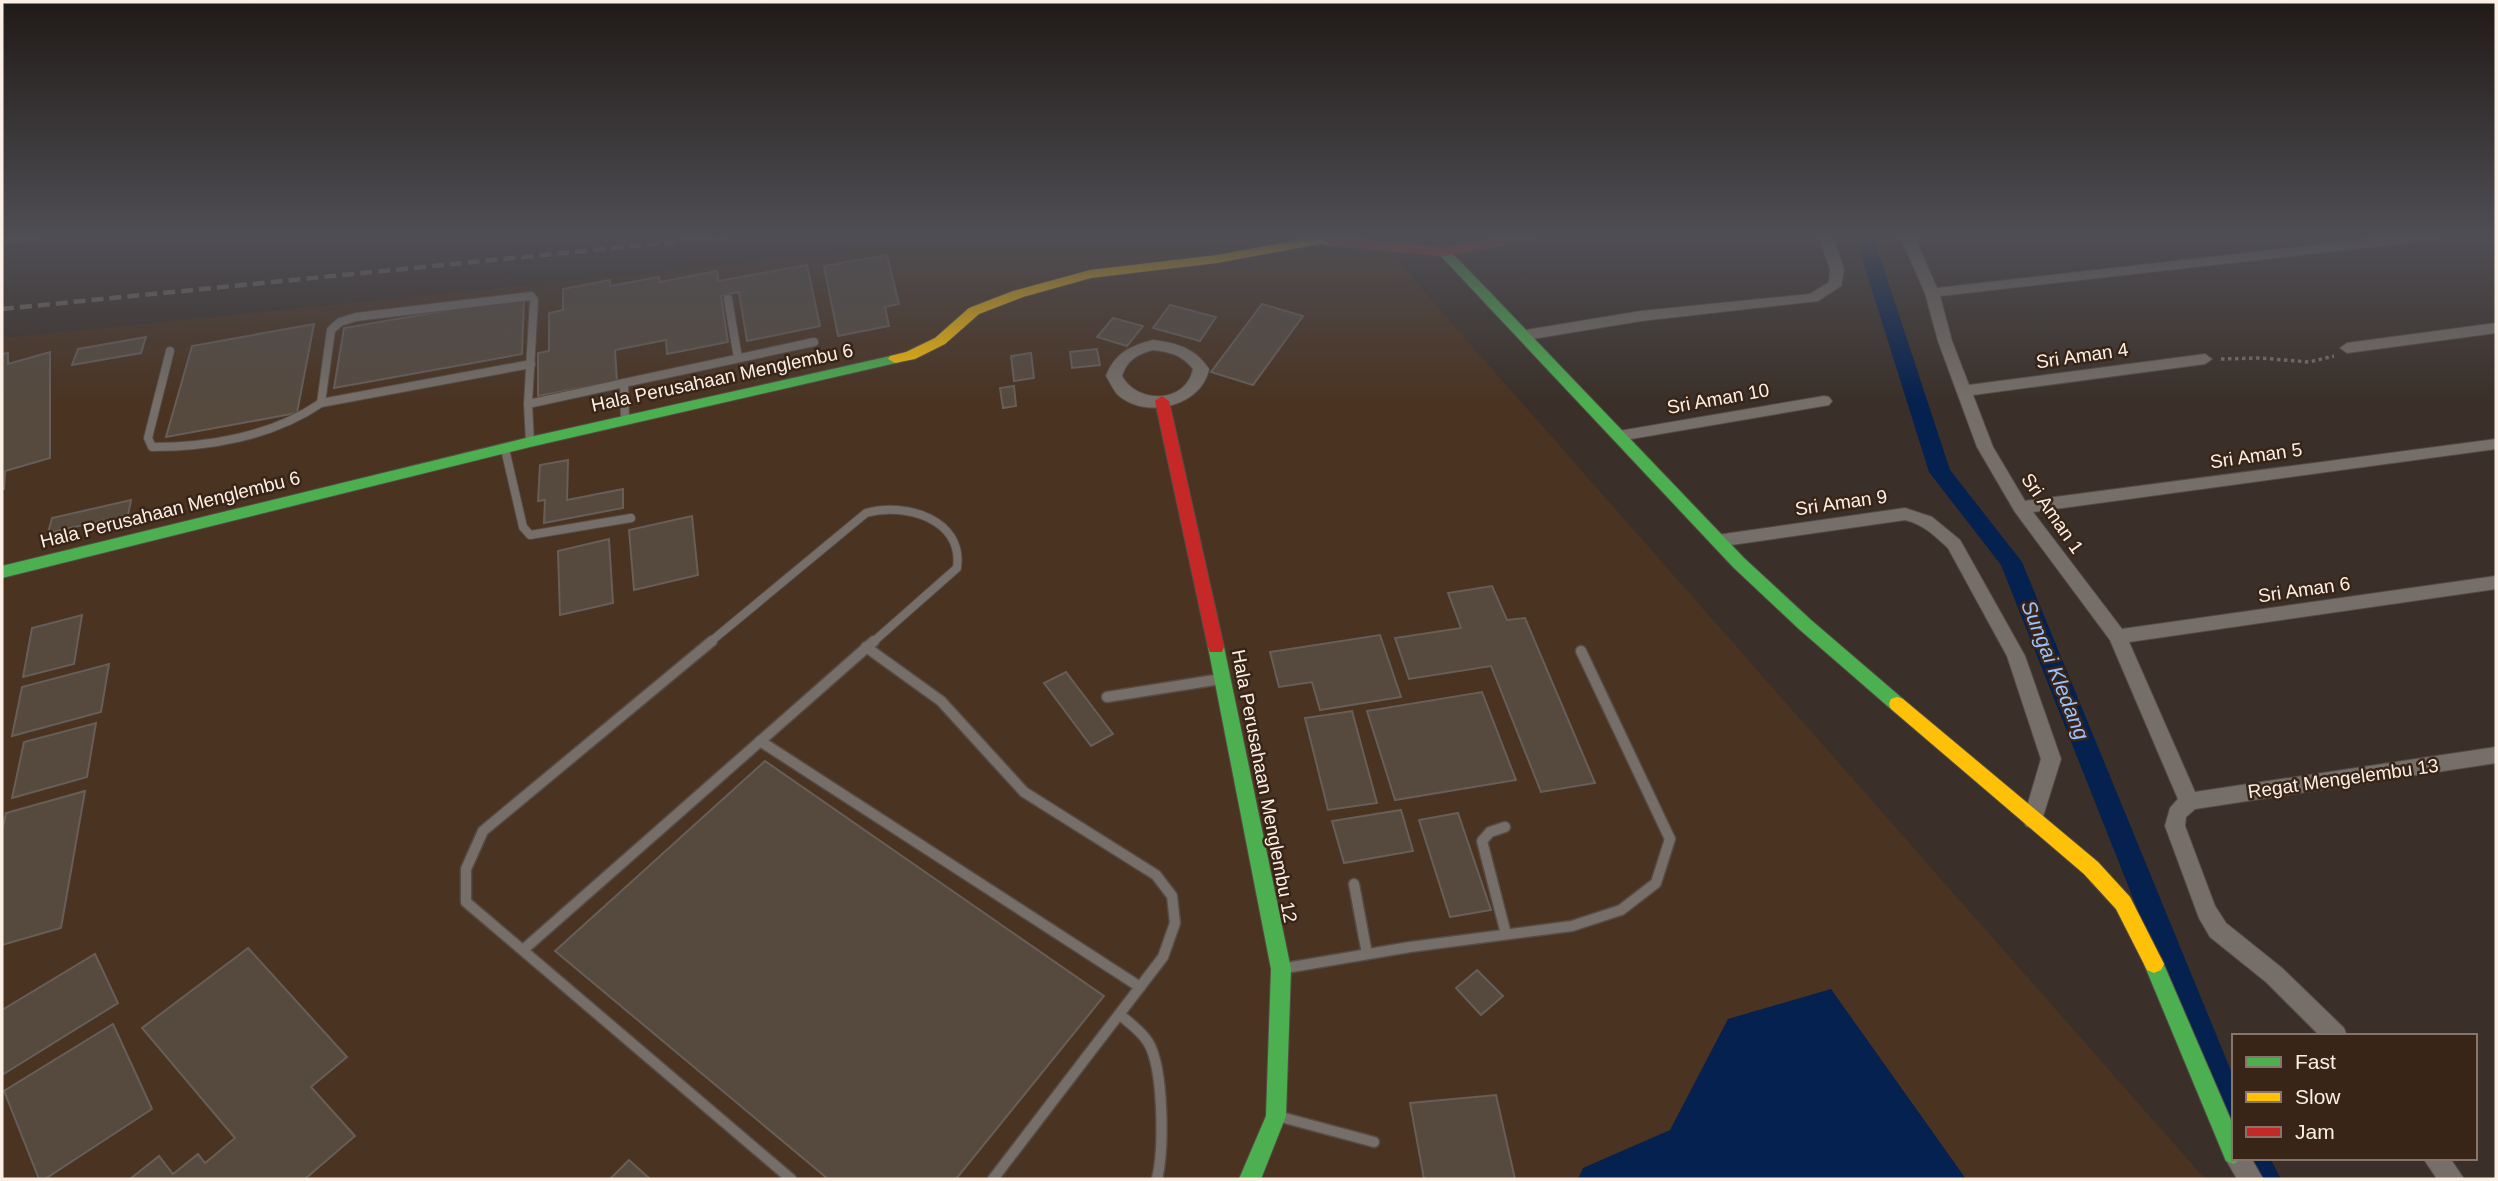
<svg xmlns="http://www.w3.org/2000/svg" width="2498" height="1181" font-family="Helvetica,sans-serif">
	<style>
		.built { fill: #4a3321 }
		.water { fill: #05214f }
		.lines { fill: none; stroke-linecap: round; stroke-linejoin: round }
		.canal { fill: #05214f; fill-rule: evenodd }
		.building { fill: #564a3f; stroke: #675e58; stroke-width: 2 }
		.lane-far1-casing { stroke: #554c45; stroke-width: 10 }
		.lane-casing { stroke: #554c45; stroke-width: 13 }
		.street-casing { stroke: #554c45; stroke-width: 2 }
		.fast-casing { stroke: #554c45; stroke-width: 2 }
		.slow-casing { stroke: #554c45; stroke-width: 2 }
		.jam-casing { stroke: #554c45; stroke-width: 2 }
		.path { stroke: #766f69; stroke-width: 3.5; stroke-dasharray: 3.5 3.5; stroke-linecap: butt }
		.lane-far1 { stroke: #766f69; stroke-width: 8 }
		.lane { stroke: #766f69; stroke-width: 10 }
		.street { fill: #766f69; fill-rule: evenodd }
		.fast { fill: #4caf50; fill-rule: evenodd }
		.slow { fill: #ffc107; fill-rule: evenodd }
		.jam { fill: #c62828; fill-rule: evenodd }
		.rail { stroke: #716a64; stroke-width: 4.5; stroke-dasharray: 12 6; stroke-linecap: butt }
		.labels { text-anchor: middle; stroke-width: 5; stroke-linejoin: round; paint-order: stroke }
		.street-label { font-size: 19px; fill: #fcf0e6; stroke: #382517 }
		.water-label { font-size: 21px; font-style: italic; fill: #9bc2fd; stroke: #382517 }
	</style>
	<rect width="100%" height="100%" fill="#3a3029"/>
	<polygon class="built" points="1019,236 1375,236 2205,1179 2,1179 2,338"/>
	<polygon class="water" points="1831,989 1966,1179 1578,1179 1583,1168 1670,1130 1728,1019"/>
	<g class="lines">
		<g class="canal">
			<polygon points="1855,236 1873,236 1950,470 2022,562 2234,1078 2234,1130 2223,1126 2219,1115 2001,565 1929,472"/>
			<polygon points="2236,1158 2270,1158 2281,1179 2247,1179"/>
		</g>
	</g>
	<g class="building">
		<polygon points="887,255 899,304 885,307 889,326 838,336 824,266"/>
		<polygon points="807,265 820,326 747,341 739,292 721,296 728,342 667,354 666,340 615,350 617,381 538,396 538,353 549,351 549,313 563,310 563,289 610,280 610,286 659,277 660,282 717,271 718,281"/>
		<polygon points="524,297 522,354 334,388 344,328"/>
		<polygon points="1262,304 1303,316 1253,385 1211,372"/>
		<polygon points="1170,305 1216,317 1200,341 1153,328"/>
		<polygon points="1113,318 1143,326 1127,346 1097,337"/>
		<polygon points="314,324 297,413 166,437 192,346"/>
		<polygon points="146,337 141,353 72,365 78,349"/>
		<polygon points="1097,349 1100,365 1072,368 1070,352"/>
		<polygon points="50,352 50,458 5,471 4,489 2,489 2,354 8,353 8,364"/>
		<polygon points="1031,353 1034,378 1014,381 1011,356"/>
		<polygon points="1014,386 1016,406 1003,408 1000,388"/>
		<polygon points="568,460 567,500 623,489 623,508 544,523 545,500 538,501 540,465"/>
		<polygon points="131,500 128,515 48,533 52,518"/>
		<polygon points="692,516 698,575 634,590 629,530"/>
		<polygon points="609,539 613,603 560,615 558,551"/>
		<polygon points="1492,586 1507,620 1525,618 1595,783 1541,792 1491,666 1409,679 1395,638 1461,628 1448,593"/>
		<polygon points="82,615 74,664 23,677 32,628"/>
		<polygon points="1380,635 1401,697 1320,710 1312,682 1279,687 1270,652"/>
		<polygon points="109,664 101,712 12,736 22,687"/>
		<polygon points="1066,672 1113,734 1091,746 1044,683"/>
		<polygon points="1482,692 1516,780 1395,800 1367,711"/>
		<polygon points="1352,711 1377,803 1328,810 1305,718"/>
		<polygon points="96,723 87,777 12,798 24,742"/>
		<polygon points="765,761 1104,996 956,1179 828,1179 555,951"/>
		<polygon points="85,791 61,928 2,945 2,831 6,813"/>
		<polygon points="1401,810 1413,851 1344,863 1332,821"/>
		<polygon points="1458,813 1491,910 1450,917 1419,820"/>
		<polygon points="248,948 347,1057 311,1087 355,1136 305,1179 130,1179 159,1156 173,1174 198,1154 205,1163 235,1138 142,1028"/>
		<polygon points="95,954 118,1003 2,1075 2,1010"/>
		<polygon points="1477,970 1503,996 1481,1015 1456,988"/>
		<polygon points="113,1024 152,1109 45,1179 39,1179 4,1091"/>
		<polygon points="1496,1095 1515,1179 1424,1179 1410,1103"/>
		<polygon points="629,1160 650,1179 610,1179"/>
	</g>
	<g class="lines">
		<defs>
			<g id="lane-far1">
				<polyline points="728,299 738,358"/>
				<path d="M170,351L148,438L152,447C210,447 273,436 321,403L531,364"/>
				<polyline points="321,403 331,330 340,322 356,317 531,296 534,300 528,404 530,442"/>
				<polyline points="528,404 624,383"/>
				<polyline points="625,420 624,383 814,342"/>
				<polyline points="505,449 523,527 530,535 631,518"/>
				<path d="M709,643L866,513C905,502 964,519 957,568L872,643"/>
			</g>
			<g id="lane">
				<polyline points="712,641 483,831 466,869 466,902 791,1179"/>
				<polyline points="866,647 941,701 1024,792 1156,875 1172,896 1175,923 1163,957 993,1179"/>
				<polyline points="1107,697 1221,679"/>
				<polyline points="760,741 1140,987"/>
				<polyline points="1505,827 1490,832 1482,841 1506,934"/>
				<polyline points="1354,884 1367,954"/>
				<polyline points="523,950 874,641"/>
				<polyline points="1286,968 1410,947 1572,926 1621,910 1656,883 1670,839 1581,651"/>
				<path d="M1120,1015C1130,1023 1141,1031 1148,1042C1164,1068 1164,1150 1157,1179"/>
				<polyline points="1281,1117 1374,1142"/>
			</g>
			<g id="street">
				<polygon points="1818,236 1832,236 1844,269 1841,286 1818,301 1641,321 1526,340 1519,335 1526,330 1641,311 1810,294 1829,282 1830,269"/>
				<polygon points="1900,236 1914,236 1937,288 2396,236 2441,236 2434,240 1940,296 1952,341 1969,385 2205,354 2212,359 2205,364 1973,395 1993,447 2025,501 2496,439 2496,449 2033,512 2122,629 2496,576 2496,589 2129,642 2195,792 2496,747 2496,763 2195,809 2186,817 2185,826 2215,906 2226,923 2282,968 2344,1028 2347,1036 2320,1036 2266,982 2210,937 2199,918 2165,826 2170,808 2178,799 2110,640 2015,512 1977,447 1938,341 1925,293"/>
				<polygon points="2496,323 2496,333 2347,353 2340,348 2347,343"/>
				<path d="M1153,340C1177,343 1195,348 1209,369C1202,406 1146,420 1118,395C1113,390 1110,382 1106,376C1115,353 1130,346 1153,340ZM1153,350C1170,352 1182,355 1193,369C1186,404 1137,404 1122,376C1127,360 1138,354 1153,350Z"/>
				<polygon points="1824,396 1829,397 1832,401 1829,405 1619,441 1611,436 1619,431"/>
				<path d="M1905,508L1932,517L1960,540L2025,656L2061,759L2040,826L2033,829L2026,826L2023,820L2041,759L2007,656L1948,548C1935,536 1923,524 1905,520L1717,547L1709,541L1717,535Z"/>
				<polygon points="2234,1147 2234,1158 2251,1158 2263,1179 2237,1179 2225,1158 2229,1150"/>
				<polygon points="2423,1158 2450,1158 2464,1179 2437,1179"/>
			</g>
			<g id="fast">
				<polygon points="2,236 42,236 36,240 2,243"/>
				<polygon points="1444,248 1448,249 1483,285 1744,558 1811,620 1903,699 1905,704 1903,709 1897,711 1891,709 1799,629 1733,567 1440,255 1438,252"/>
				<polygon points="895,355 902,359 900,362 530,447 2,578 2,566 530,437"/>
				<polygon points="1216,641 1222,642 1224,647 1291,969 1286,1116 1261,1179 1239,1179 1266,1116 1271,969 1208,647 1210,642"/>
				<polygon points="2154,955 2161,958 2234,1127 2234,1158 2242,1158 2234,1164 2226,1161 2144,964 2147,958"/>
			</g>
			<g id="slow">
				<polygon points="1320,236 1335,238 1337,241 1331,245 1320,244 1217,263 1091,278 1023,297 979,314 945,344 915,359 895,363 888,359 890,356 906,352 935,338 969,308 1013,291 1090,270 1217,255"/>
				<polygon points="1897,697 1903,699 2098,862 2130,897 2164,964 2161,970 2154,973 2147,970 2116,909 2084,874 1891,709 1889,704 1891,699"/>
			</g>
			<g id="jam">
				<polygon points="1510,236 1537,236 1531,240 1444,256 1331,245 1325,241 1331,237 1444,248"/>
				<polygon points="1162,396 1169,401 1224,647 1222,652 1210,652 1208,647 1155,401"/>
			</g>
		</defs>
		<use href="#lane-far1" class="lane-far1-casing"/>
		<use href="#lane" class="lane-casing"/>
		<use href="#street" class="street-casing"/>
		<use href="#fast" class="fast-casing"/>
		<use href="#slow" class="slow-casing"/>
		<use href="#jam" class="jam-casing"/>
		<polyline class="path" points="2221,359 2260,358 2309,362 2334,356"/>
		<use href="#lane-far1" class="lane-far1"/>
		<use href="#lane" class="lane"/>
		<use href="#street" class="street"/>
		<use href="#fast" class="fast"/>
		<use href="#slow" class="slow"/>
		<use href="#jam" class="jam"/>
		<polyline class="rail" points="2,309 734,236"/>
	</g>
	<linearGradient id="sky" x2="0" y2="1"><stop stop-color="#201a17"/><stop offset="0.59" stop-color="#4f4e54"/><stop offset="1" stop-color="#4f4e54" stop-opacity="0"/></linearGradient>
	<rect width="2498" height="402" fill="url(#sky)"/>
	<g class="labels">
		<g class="street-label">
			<text transform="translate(2082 355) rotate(-8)" y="7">Sri Aman 4</text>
			<text transform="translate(722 377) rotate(-12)" y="7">Hala Perusahaan Menglembu 6</text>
			<text transform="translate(1718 398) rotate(-10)" y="7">Sri Aman 10</text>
			<text transform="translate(2256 455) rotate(-8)" y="7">Sri Aman 5</text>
			<text transform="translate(1841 502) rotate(-8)" y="7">Sri Aman 9</text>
			<text transform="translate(170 509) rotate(-14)" y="7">Hala Perusahaan Menglembu 6</text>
			<text transform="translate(2053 513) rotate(55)" y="7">Sri Aman 1</text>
			<text transform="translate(2304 589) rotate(-8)" y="7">Sri Aman 6</text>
			<text transform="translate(2343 778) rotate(-8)" y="7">Regat Mengelembu 13</text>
			<text transform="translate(1265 786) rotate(79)" y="7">Hala Perusahaan Menglembu 12</text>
		</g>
		<g class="water-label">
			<text transform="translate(2055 670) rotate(68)" y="7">Sungai Kledang</text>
		</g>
	</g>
	<rect width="2498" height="1181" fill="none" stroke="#fcf0e6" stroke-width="7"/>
	<rect x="2232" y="1034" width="245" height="126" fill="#382517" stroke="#86766a" stroke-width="2"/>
	<rect x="2246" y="1057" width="35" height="10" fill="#4caf50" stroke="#86766a" stroke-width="2"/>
	<text x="2295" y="1069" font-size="21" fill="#fcf0e6">Fast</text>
	<rect x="2246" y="1092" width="35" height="10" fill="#ffc107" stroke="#86766a" stroke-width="2"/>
	<text x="2295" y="1104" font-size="21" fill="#fcf0e6">Slow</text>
	<rect x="2246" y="1127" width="35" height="10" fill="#c62828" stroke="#86766a" stroke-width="2"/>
	<text x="2295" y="1139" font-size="21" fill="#fcf0e6">Jam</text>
</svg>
